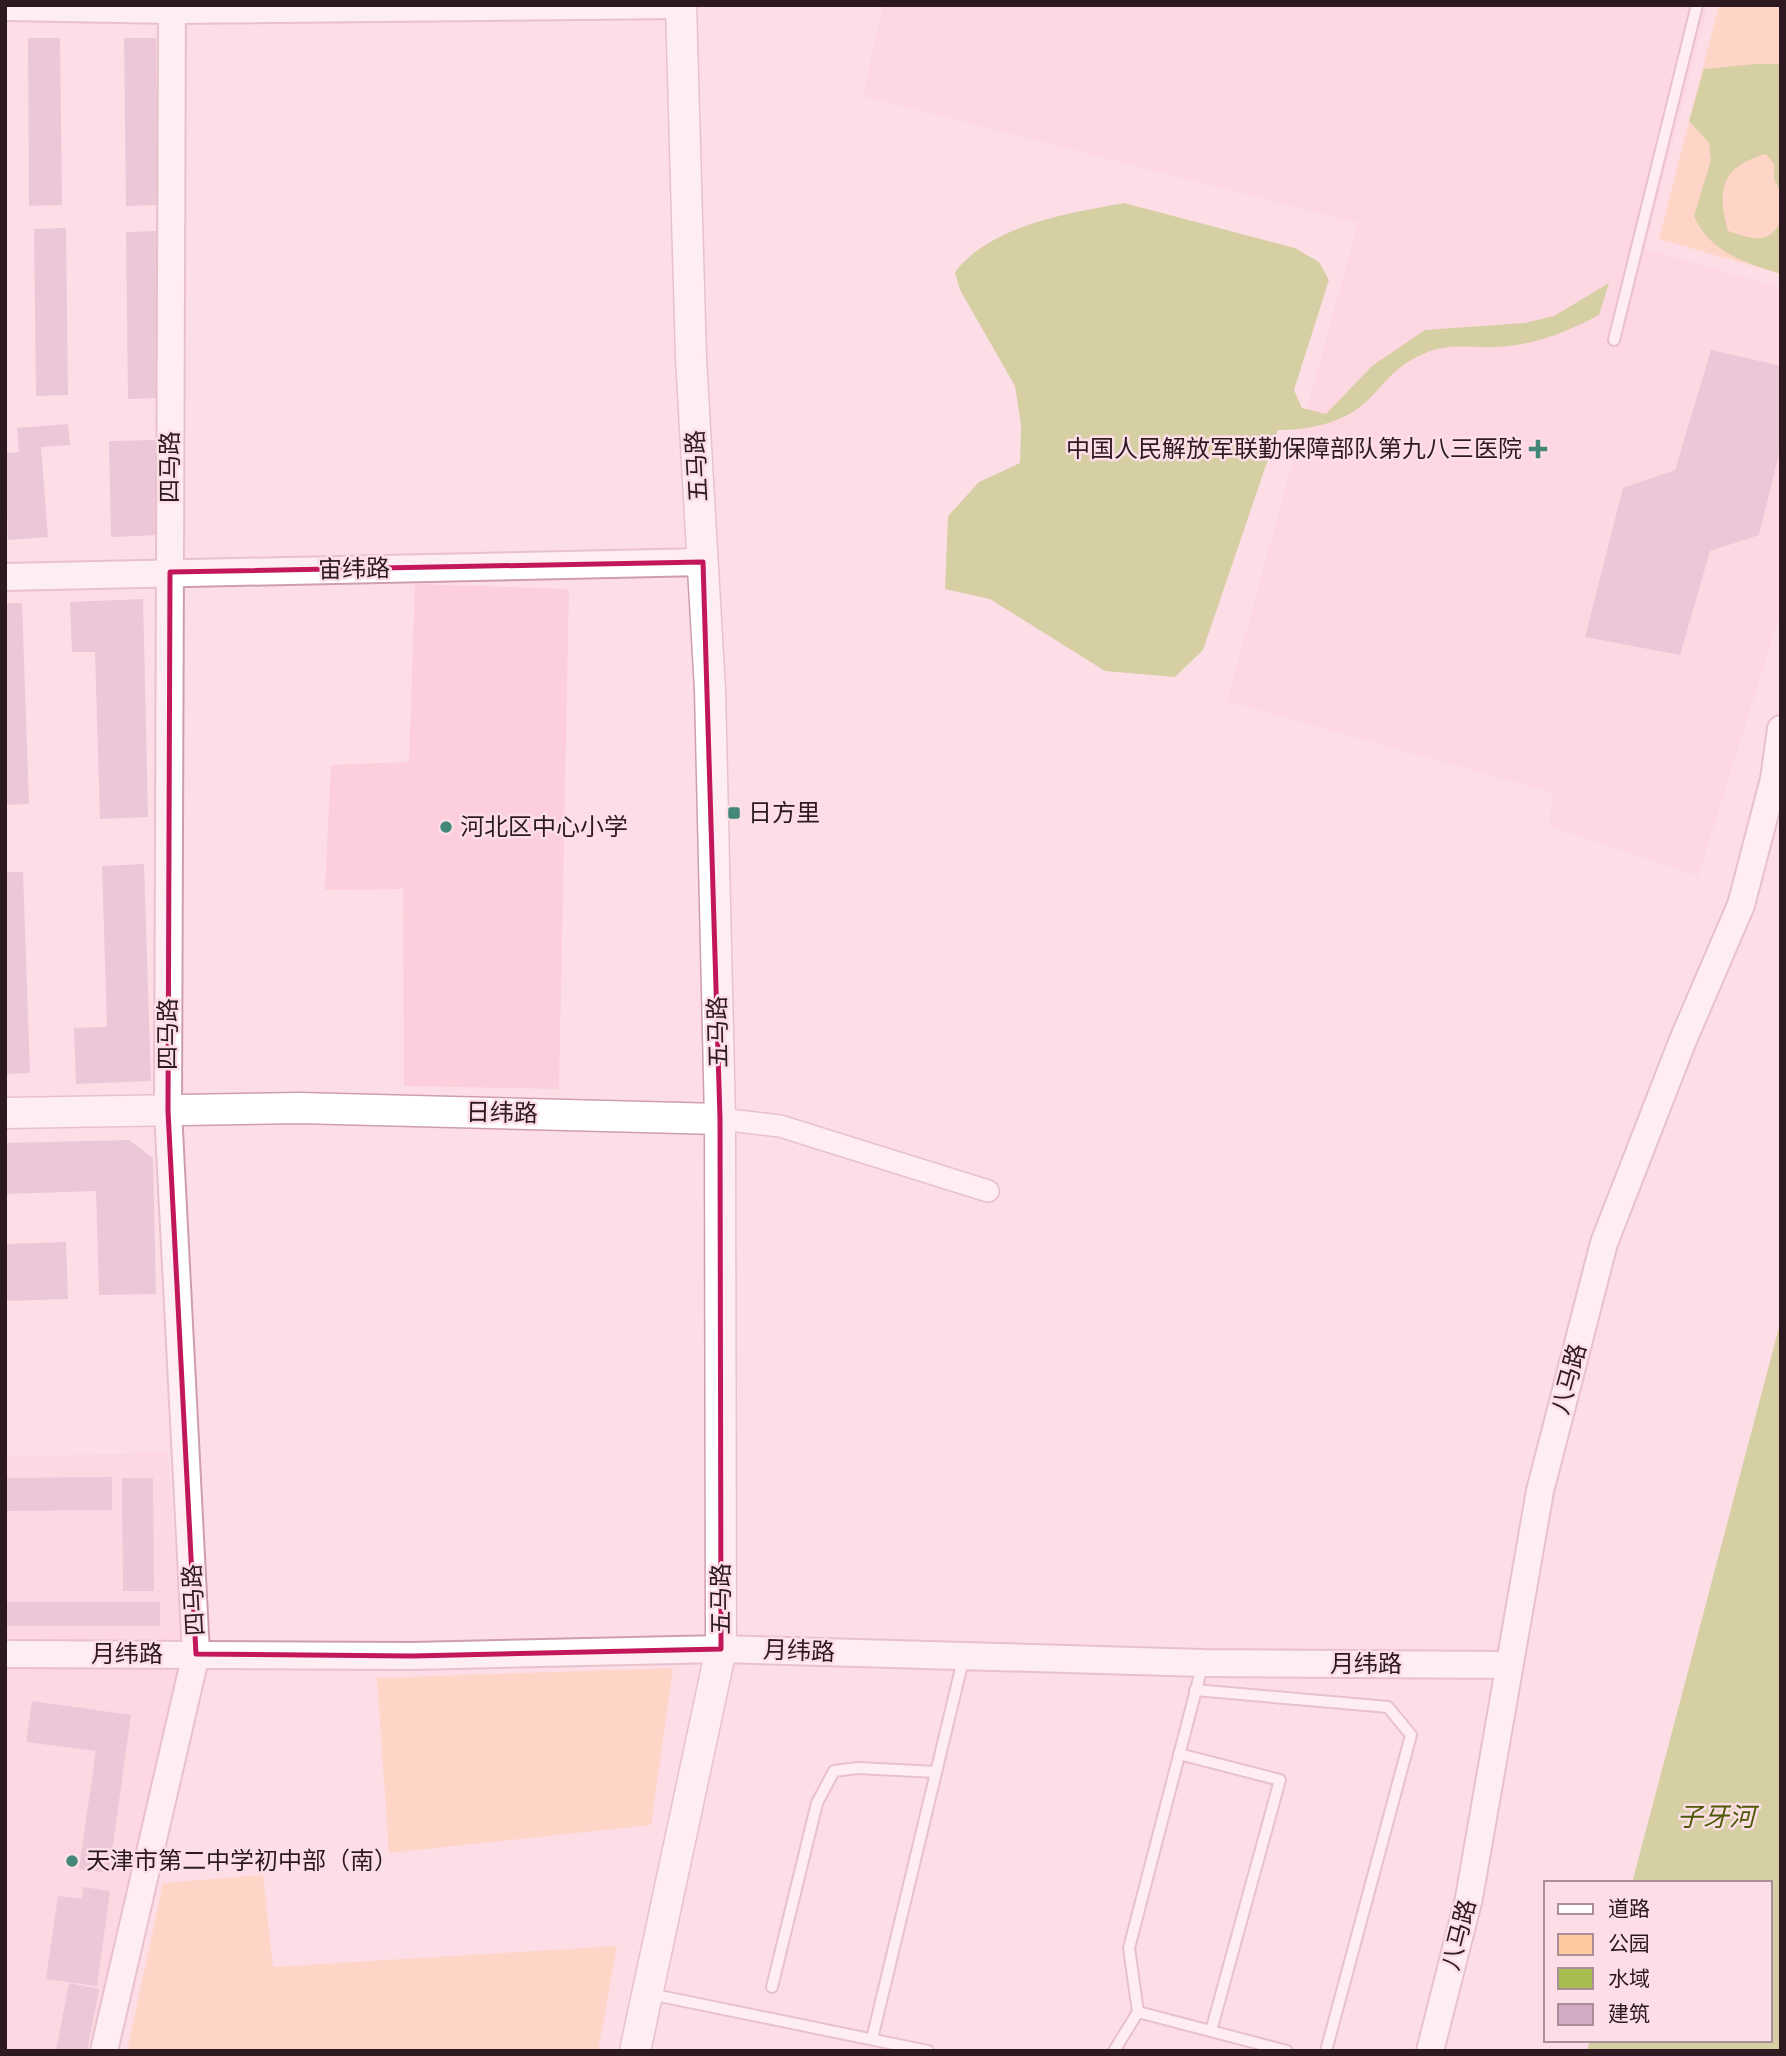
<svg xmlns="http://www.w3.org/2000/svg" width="1786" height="2056" font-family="'Titillium Web','Noto Sans SC',sans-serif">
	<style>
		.built { fill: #fdcedb }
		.green { fill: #fec9a0 }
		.water { fill: #a7bd50 }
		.building { fill: #d4abc6 }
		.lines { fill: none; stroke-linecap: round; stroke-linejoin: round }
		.service-casing { stroke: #ce9eac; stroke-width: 14 }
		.minor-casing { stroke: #ce9eac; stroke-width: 24 }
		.tertiary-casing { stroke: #ce9eac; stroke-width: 30 }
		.secondary-casing { stroke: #ce9eac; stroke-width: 33 }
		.service { stroke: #fff; stroke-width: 10 }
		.minor { stroke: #fff; stroke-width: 21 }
		.tertiary { stroke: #fff; stroke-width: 26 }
		.secondary { stroke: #fff; stroke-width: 30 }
		.marked { fill: none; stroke: #c2185b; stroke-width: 5; stroke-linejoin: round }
		.poi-dot { fill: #438779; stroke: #fddee7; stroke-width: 2.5 }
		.labels { text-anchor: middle; stroke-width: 5; stroke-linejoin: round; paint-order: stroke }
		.poi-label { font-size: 24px; fill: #2c1a20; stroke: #fddee7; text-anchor: start }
		.street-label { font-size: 24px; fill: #2c1a20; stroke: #fddee7 }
		.water-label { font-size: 26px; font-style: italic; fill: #4c5905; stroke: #fddee7 }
	</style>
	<rect width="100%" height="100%" fill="#fddee7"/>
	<g class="built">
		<polygon points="883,5 1708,5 1645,249 1781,288 1781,611 1698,876 1549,826 1553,793 1227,701 1358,223 863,96"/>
		<polygon points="415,584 569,589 559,1089 404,1086 403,889 325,890 331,765 409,762"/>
		<polygon points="168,1453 183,1671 93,2051 5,2051 5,1456"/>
	</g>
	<g class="green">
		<polygon points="1719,5 1781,5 1781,274 1659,239"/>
		<polygon points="673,1668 651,1825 389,1853 377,1678"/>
		<polygon points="263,1875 273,1967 617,1946 598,2051 127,2051 163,1883"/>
	</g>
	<g class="water">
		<path d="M1756,64H1781V194L1774,179V164L1766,154C1722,166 1716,189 1728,231C1749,238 1769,247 1781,220V274C1746,263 1710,253 1694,216L1711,160L1709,143L1689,121L1704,69Z"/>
		<path d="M1124,203L1295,248L1319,262L1329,280L1294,390L1302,408L1326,414L1372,366L1425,330L1525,323L1554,316L1609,283L1599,315C1567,332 1535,345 1498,347C1468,349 1450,341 1419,356C1398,365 1386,381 1371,397C1346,423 1311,430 1278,430L1203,650L1175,677L1105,671L990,599L945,589L948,516L979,482L1020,463L1021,425L1015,386L960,290L955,272C991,225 1069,213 1124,203Z"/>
		<polygon points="1781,1320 1781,2051 1587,2051 1590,2040 1770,2040 1770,1883 1632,1883"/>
	</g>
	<g class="building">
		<polygon points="28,38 60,38 62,205 29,206"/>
		<polygon points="124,38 156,38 158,205 126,206"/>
		<polygon points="66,228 68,395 36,396 34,229"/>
		<polygon points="159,231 161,398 128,399 126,232"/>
		<polygon points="1711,350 1781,366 1781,446 1759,535 1710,551 1680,655 1585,637 1623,488 1675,470"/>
		<polygon points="68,424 70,445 41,447 48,537 8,540 5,453 19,452 17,428"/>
		<polygon points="157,440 159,535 111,537 109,441"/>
		<polygon points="143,599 148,817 100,819 95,652 72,652 70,602"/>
		<polygon points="5,603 22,603 29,804 5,805"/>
		<polygon points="144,864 151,1081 76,1084 74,1028 107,1027 102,866"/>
		<polygon points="5,872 23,872 30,1073 5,1074"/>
		<polygon points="129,1140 153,1158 156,1294 99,1295 96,1191 5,1194 5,1143"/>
		<polygon points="66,1242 68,1299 5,1301 5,1244"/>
		<polygon points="112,1477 112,1510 5,1511 5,1478"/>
		<polygon points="122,1478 153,1478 154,1591 123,1591"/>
		<rect x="5" y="1602" width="155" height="24"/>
		<polygon points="32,1701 131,1715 109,1873 79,1869 96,1751 26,1742"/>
		<polygon points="83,1887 110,1891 97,1986 46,1979 58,1896 82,1899"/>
		<polygon points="69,1983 99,1989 87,2051 56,2051"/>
	</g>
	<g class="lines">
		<defs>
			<g id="service">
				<polyline points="1614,340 1697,5"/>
				<polyline points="1195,1690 1388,1707 1411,1735 1326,2051"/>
				<polyline points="1179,1754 1280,1780 1211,2031"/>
				<polyline points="772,1987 817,1803 834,1771 858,1768 936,1772"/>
				<polyline points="650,1994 928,2051"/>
				<polyline points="1138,2012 1287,2051"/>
				<polyline points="872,2039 964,1656"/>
				<polyline points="1114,2051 1138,2012 1129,1948 1203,1663"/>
			</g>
			<polyline id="minor" points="720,1119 780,1126 988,1191"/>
			<g id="tertiary">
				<polyline points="5,7 172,10 681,5"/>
				<polyline points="5,577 703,562"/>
				<polyline points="5,1654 412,1656 721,1649 1203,1663 1509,1665"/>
				<polyline points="104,2051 196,1654 168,1111 172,5"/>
				<polyline points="1430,2051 1469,1898 1540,1491 1604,1243 1683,1040 1741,905 1774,779 1781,729"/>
			</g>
			<g id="secondary">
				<polyline points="5,1113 299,1108 720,1119"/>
				<polyline points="635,2051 721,1649 720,1119 710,690 691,358 681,5"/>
			</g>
		</defs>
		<use href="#service" class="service-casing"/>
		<use href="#minor" class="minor-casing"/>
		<use href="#tertiary" class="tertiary-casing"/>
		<use href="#secondary" class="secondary-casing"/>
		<use href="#service" class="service"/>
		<use href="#minor" class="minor"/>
		<use href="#tertiary" class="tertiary"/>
		<use href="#secondary" class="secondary"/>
	</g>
	<path d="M0 0H1786V2056H0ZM703,562L720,1119L721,1649L412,1656L196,1654L168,1111L170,572Z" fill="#fddee7" fill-opacity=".55" fill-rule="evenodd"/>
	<path class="marked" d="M703,562L720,1119L721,1649L412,1656L196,1654L168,1111L170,572Z"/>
	<g class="poi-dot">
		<path d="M1534.5 438.5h7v7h7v7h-7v7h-7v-7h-7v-7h7z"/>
		<rect x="727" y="806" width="14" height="14" rx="3.5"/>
		<circle cx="446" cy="827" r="7"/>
		<circle cx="72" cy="1861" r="7"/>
	</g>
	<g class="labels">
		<g class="poi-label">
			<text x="1522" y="457" text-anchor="end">中国人民解放军联勤保障部队第九八三医院</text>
			<text x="748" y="821">日方里</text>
			<text x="460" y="835">河北区中心小学</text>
			<text x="86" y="1869">天津市第二中学初中部（南）</text>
		</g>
		<g class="street-label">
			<text transform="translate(697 466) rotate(-93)" y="8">五马路</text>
			<text transform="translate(170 467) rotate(-90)" y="8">四马路</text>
			<text transform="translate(354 569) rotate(-1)" y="8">宙纬路</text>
			<text transform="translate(718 1032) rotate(-91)" y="8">五马路</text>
			<text transform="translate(168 1034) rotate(-90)" y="8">四马路</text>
			<text transform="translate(502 1113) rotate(1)" y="8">日纬路</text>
			<text transform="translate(1569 1379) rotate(-75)" y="8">八马路</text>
			<text transform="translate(721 1599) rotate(-90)" y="8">五马路</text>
			<text transform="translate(194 1600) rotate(-93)" y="8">四马路</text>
			<text transform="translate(799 1651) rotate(2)" y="8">月纬路</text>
			<text x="127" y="1662">月纬路</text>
			<text x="1366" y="1672">月纬路</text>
			<text transform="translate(1459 1935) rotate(-76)" y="8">八马路</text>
		</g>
		<g class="water-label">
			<text x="1716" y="1826">子牙河</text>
		</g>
	</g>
	<rect width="1786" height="2056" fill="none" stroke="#2c1a20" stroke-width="14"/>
	<rect x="1544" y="1881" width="228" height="161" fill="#fddee7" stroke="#a99097" stroke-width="2"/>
	<rect x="1558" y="1904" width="35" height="10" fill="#ffffff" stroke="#a99097" stroke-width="2"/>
	<text x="1608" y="1916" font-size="21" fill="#2c1a20">道路</text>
	<rect x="1558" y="1934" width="35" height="21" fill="#fec9a0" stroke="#a99097" stroke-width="2"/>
	<text x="1608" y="1951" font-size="21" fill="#2c1a20">公园</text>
	<rect x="1558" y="1968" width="35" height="21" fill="#a7bd50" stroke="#a99097" stroke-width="2"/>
	<text x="1608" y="1986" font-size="21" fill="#2c1a20">水域</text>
	<rect x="1558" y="2004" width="35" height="21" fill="#d4abc6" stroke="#a99097" stroke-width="2"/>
	<text x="1608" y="2021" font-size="21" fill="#2c1a20">建筑</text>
</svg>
